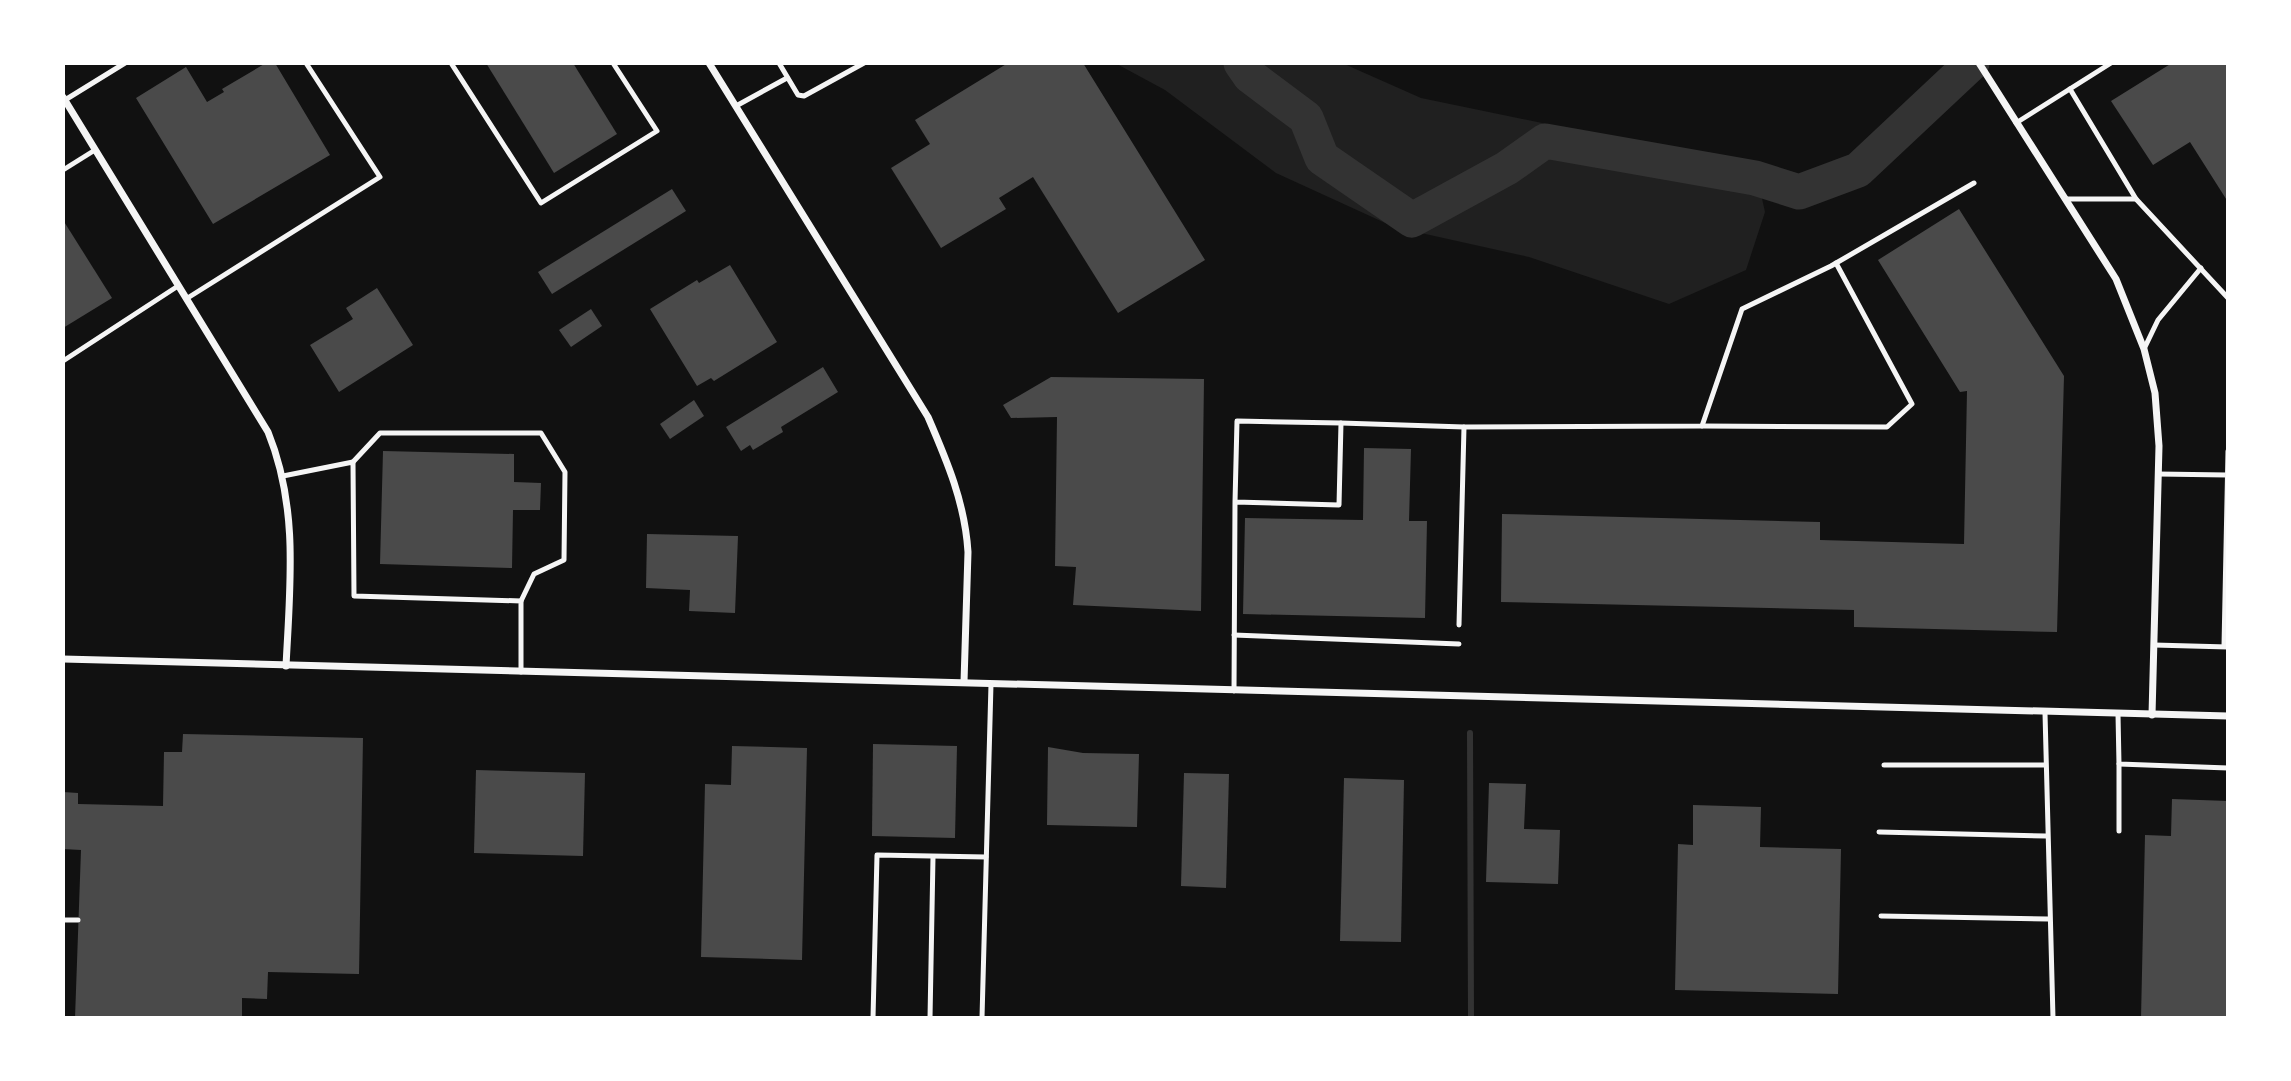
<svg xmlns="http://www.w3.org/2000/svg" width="2291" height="1081" font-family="'Source Sans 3',sans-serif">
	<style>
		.green { fill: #202020 }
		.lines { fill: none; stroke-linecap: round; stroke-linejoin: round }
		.stream { stroke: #333; stroke-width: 6 }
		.river { stroke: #333; stroke-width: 35 }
		.building { fill: #4a4a4a }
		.service { stroke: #f5f5f5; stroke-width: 5 }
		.minor { stroke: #f5f5f5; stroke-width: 7 }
	</style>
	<rect width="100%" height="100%" fill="#111"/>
	<polygon class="green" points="1115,63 1342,63 1421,98 1755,167 1765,212 1746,270 1669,304 1529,257 1394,227 1276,173 1165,90"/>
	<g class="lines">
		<polyline class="stream" points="1470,733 1471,1018"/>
		<polyline class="river" points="1241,63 1250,76 1306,118 1322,158 1412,220 1507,168 1545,141 1755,178 1799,192 1858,170 1972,63"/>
	</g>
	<g class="building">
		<polygon points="266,63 275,63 330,155 213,224 136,98 186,67 207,102 224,92 222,89"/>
		<polygon points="486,63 573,63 617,134 554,173"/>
		<polygon points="1008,63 1083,63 1205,260 1118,313 1033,177 999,198 1006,209 941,248 891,168 930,144 915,120"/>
		<polygon points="2172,63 2228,63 2228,202 2190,142 2153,165 2111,101"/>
		<polygon points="672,189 686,211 552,294 538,272"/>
		<polygon points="1959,209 2064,376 2057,632 1854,627 1854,610 1501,602 1502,514 1820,522 1820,540 1964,544 1967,391 1960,392 1878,260"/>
		<polygon points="63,220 112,298 63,328"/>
		<polygon points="730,265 777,342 714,381 711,378 697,386 650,309 697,280 699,283"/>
		<polygon points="377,288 413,345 339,392 310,345 353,319 346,308"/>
		<polygon points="591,309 602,326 571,347 559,330"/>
		<polygon points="823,367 838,392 781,427 783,432 753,450 750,445 741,451 726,427"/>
		<polygon points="1051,377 1204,379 1201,611 1073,605 1076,567 1055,566 1057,417 1011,418 1003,405"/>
		<polygon points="694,400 704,416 670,439 660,424"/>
		<polygon points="1364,448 1411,449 1409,521 1427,521 1425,618 1243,614 1245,518 1363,520"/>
		<polygon points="383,451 514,454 514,482 541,483 540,510 513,510 512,568 380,564"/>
		<polygon points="647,534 738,536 735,613 689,611 690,590 646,588"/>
		<polygon points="183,734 363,738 359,974 268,972 267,999 242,998 242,1016 234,1018 75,1018 81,850 63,849 63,792 78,793 78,804 163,806 164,752 182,752"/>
		<polygon points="873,744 957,746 955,838 872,836"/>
		<polygon points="732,746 807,748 802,960 701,957 705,784 731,785"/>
		<polygon points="1048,747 1083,753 1139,754 1137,827 1047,825"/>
		<polygon points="476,770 585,773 583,856 474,853"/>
		<polygon points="1184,773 1229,774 1226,888 1181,886"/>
		<polygon points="1344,778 1404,780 1401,942 1340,941"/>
		<polygon points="1489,783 1526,784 1524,829 1560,830 1558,884 1486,882"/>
		<polygon points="2172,799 2228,801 2228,1018 2141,1018 2145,835 2171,836"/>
		<polygon points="1693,805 1761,807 1760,847 1841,849 1838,994 1675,990 1678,844 1693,845"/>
	</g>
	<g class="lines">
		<g class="service">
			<polyline points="451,63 541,203 657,131 613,63"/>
			<polyline points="779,63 798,95 804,96 864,63"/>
			<polyline points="2070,89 2136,199"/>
			<polyline points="65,100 125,63"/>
			<polyline points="736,106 787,78"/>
			<polyline points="2016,123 2111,63"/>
			<polyline points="63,170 95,150"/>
			<polyline points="2065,199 2136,199 2228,298"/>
			<polyline points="186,299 380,177 306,63"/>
			<polyline points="2144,349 2158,320 2201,268"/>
			<polyline points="63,361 178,286"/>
			<polyline points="1341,423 1464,427 1702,426 1742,309 1831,266 1974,183"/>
			<polyline points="1702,426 1887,427 1912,404 1836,263"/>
			<polyline points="353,462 380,433 541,433 565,472 564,560 534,574 521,601"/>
			<polyline points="2158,474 2227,475"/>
			<polyline points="283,476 353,462 354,596 521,601 521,672"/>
			<polyline points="1459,625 1464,427"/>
			<polyline points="1234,635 1459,644"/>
			<polyline points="2154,645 2228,647"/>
			<polyline points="2224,646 2228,451"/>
			<polyline points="1234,691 1235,502 1339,505 1341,423 1237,421 1235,502"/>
			<polyline points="2045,713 2053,1018"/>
			<polyline points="2118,714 2119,764 2228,768"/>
			<polyline points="1884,765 2045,765"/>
			<polyline points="2119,831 2119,764"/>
			<polyline points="1879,832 2046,836"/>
			<polyline points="1881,916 2048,919"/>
			<polyline points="63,920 78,920"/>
			<polyline points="873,1018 877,855 986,857"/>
			<polyline points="930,1018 933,857"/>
			<polyline points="982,1018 991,684"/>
		</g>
		<g class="minor">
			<path d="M709,63L928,417C947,461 965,503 968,552L964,682"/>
			<polyline points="1979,63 2116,279 2144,349 2155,393 2159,446 2152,715"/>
			<path d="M63,97L268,432C299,508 290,586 286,666"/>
			<polyline points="63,659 2228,716"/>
		</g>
	</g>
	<rect width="2291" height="1081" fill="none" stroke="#ffffff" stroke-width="130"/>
</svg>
